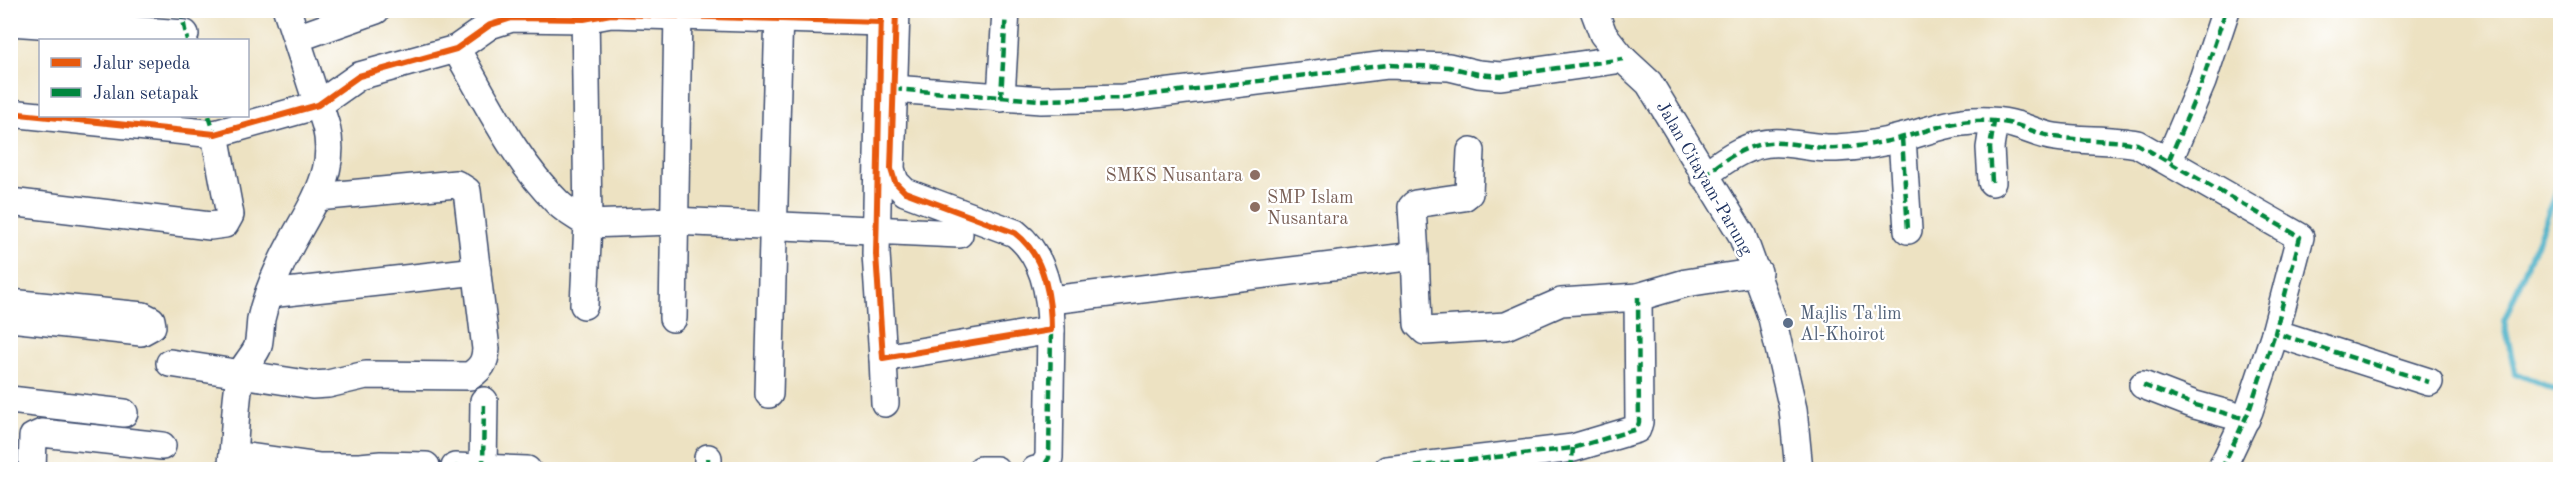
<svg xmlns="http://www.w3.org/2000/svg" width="2571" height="480" font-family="'Old Standard TT',serif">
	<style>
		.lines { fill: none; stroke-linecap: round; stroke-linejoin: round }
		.stream { stroke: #48b0c7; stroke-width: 6 }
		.minor-casing { stroke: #3a4a6d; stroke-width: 30 }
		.minor { stroke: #fff; stroke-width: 27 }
		.quiet { stroke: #00873e; stroke-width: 4.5; stroke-dasharray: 9 4.5; stroke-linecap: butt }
		.cycleway-casing { stroke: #fff; stroke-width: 10 }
		.cycleway { stroke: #e8590c; stroke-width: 6 }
		.education-dot { fill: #8d6e63; stroke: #fff; stroke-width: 2 }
		.service-dot { fill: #5c6f8a; stroke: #fff; stroke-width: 2 }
		.labels { text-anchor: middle; stroke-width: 4.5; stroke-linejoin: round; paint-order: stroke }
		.education-label { font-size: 18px; fill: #785e54; stroke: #fff; text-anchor: end }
		.street-label { font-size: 18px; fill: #1b2f5e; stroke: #fff }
		.service-label { font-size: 18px; fill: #4e5e75; stroke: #fff; text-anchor: start }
	</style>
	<rect width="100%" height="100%" fill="#fff"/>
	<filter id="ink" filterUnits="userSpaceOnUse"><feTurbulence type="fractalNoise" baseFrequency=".0167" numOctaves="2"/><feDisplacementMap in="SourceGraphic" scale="12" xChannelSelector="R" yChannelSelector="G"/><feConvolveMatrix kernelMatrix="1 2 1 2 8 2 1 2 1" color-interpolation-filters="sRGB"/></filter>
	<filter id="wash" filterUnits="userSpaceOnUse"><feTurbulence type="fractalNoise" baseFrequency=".008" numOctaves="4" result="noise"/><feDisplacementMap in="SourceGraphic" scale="24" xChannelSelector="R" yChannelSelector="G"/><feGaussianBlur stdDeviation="1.35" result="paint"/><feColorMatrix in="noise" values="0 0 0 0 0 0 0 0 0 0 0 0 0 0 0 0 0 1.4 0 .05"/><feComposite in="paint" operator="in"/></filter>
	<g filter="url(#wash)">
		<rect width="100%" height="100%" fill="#ede2c2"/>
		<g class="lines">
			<polyline class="stream" points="2560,177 2554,200 2504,321 2515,373 2560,391"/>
		</g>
	</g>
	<g filter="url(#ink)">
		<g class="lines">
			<defs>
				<g id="minor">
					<polyline points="585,10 588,224 673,221 959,234"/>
					<path d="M881,10L876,254L883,358L1051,330C1051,295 1045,256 1015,233L905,192L895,182L891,169L896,10"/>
					<polyline points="1594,10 1603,34 1623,59 1649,83 1742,235 1772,318 1793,409 1799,470"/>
					<polyline points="10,22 185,34"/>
					<polyline points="297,38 376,10"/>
					<path d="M456,49C487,101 514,160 558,203C566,211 578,217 588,224L584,305"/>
					<polyline points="893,89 1041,100 1123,98 1387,65 1449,67 1478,74 1501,76 1623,59"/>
					<polyline points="1001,98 1006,10"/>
					<polyline points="10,113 215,134 318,105 359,76 456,49 490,25 512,18 584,19 611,14 881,22"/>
					<polyline points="1902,138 1908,230"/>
					<polyline points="2169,160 2202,82 2226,10"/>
					<path d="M1704,176C1726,158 1752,140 1782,143C1801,144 1818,149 1836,148C1858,147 1883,143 1904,137C1923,132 1942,125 1962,122C1978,120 2001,120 2016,125C2030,129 2041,135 2055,137C2082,141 2110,139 2137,144L2300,237L2275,333L2429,382"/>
					<polyline points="1992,182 1990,148 1994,122"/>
					<polyline points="10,202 210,226 225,224 230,215 215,134"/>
					<polyline points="1415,256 1412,207 1415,204 1464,197 1469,193 1471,151"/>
					<polyline points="269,294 477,271"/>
					<polyline points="1051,300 1415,256 1418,324 1425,331 1506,326 1561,302 1638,297 1686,283 1758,272"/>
					<polyline points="10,303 143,316 151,320 152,326 141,332 10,318"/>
					<polyline points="673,318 678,10"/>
					<polyline points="883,358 885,403"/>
					<path d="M170,363L312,385L328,384L366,375L470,376C481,368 485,363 486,349L467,191L456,184L317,197"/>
					<polyline points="2143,385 2195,405 2246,419"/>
					<polyline points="769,394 779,10"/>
					<polyline points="10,400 124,413"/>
					<polyline points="233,455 320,467 360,467 381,465 426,466"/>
					<polyline points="708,458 708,470"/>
					<polyline points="455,467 527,470"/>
					<polyline points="483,468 484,401"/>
					<polyline points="32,470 33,437 42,433 162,446"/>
					<path d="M231,470C236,439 234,408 240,378C242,366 254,357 258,346C260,337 260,327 261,319C265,301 272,283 280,266C304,211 350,169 318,105L287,10"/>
					<polyline points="981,470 996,470"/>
					<polyline points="1035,470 1042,469 1049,458 1051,330"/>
					<polyline points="1387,470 1573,448 1637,429 1639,422 1638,297"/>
					<polyline points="2221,470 2249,411 2275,333"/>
				</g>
			</defs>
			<use href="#minor" class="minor-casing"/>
			<use href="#minor" class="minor"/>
			<g class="quiet">
				<polyline points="181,10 187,40"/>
				<polyline points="893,89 1041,100 1123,98 1387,65 1449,67 1478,74 1501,76 1623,59"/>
				<polyline points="1001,98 1006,10"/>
				<polyline points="209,116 215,134"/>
				<polyline points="1902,138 1908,230"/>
				<polyline points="2169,160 2202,82 2226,10"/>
				<path d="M1704,176C1726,158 1752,140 1782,143C1801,144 1818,149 1836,148C1858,147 1883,143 1904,137C1923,132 1942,125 1962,122C1978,120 2001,120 2016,125C2030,129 2041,135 2055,137C2082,141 2110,139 2137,144L2300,237L2275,333L2429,382"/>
				<polyline points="1992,182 1990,148 1994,122"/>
				<polyline points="2143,385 2195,405 2246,419"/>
				<polyline points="708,458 708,470"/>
				<polyline points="455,467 527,470"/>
				<polyline points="483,468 484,401"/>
				<polyline points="981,470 996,470"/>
				<polyline points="1035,470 1042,469 1049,458 1051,330"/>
				<polyline points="1387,470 1573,448 1637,429 1639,422 1638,297"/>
				<polyline points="1571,470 1573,448"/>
				<polyline points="2221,470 2249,411 2275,333"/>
			</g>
			<defs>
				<g id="cycleway">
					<path d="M881,10L876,254L883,358L1051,330C1051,295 1045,256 1015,233L905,192L895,182L891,169L896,10"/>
					<polyline points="10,113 215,134 318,105 359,76 456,49 490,25 512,18 584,19 611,14 881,22"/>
				</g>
			</defs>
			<use href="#cycleway" class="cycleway-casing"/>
			<use href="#cycleway" class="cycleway"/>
		</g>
	</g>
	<g class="education-dot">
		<circle cx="1255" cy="175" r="6"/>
		<circle cx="1255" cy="207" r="6"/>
	</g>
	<circle class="service-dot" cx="1788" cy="323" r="6"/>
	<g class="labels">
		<g class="education-label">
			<text x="1243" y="181">SMKS Nusantara</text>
			<text x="1267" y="203" text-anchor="start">SMP Islam<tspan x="1267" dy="21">Nusantara</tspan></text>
		</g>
		<g class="street-label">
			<text transform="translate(1705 178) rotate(60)" y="6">Jalan Citayam-Parung</text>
		</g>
		<g class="service-label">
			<text x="1800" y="319">Majlis Ta'lim<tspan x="1800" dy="21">Al-Khoirot</tspan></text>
		</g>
	</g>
	<rect width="2571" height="480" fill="none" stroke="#fff" stroke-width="36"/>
	<rect x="39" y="39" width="210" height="78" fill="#ffffff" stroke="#a4acbf" stroke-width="1.5"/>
	<rect x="51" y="58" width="30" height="9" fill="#e8590c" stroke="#a4acbf" stroke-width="1.5"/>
	<text x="93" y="69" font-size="18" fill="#1b2f5e">Jalur sepeda</text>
	<rect x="51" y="88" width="30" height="9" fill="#00873e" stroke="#a4acbf" stroke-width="1.5"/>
	<text x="93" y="99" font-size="18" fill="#1b2f5e">Jalan setapak</text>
</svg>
